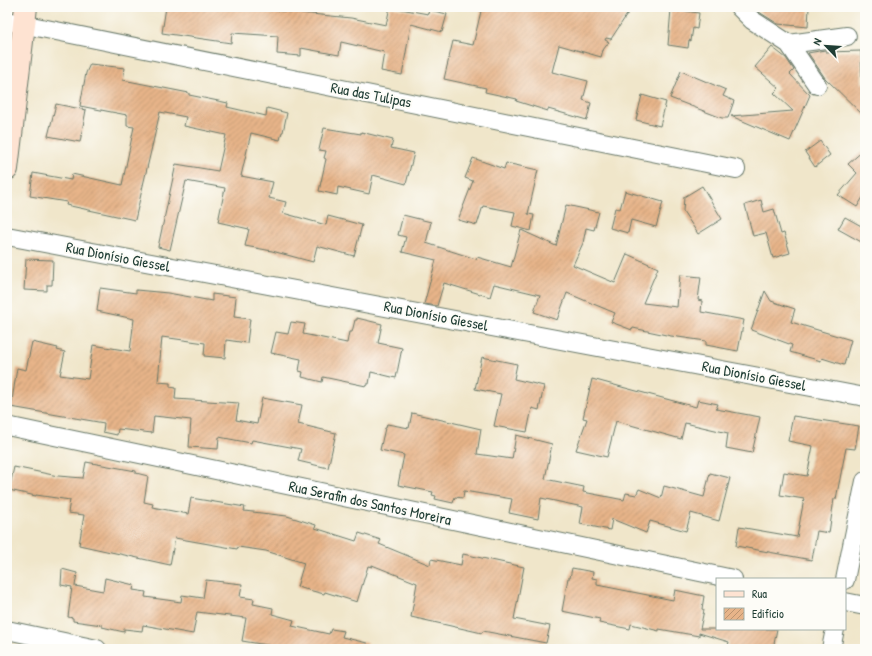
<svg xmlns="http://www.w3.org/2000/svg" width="872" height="656" font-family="'Patrick Hand',sans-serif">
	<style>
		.building { fill: url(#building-hatch) }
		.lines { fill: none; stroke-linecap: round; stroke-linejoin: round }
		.minor-casing { stroke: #687868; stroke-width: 20 }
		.secondary-casing { stroke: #687868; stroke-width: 24 }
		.minor { stroke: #fff; stroke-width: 18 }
		.secondary { stroke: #fee3d2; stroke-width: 22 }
		.labels { text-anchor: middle; stroke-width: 4; stroke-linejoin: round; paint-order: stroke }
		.street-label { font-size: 15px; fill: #1f3d34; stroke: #fdfcf7 }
	</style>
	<defs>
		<pattern id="building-hatch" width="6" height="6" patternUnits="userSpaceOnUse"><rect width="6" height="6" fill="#e7b489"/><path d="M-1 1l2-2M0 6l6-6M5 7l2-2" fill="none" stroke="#bb9471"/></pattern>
	</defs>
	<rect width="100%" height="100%" fill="#fdfcf7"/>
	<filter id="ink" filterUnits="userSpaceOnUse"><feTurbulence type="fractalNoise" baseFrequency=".025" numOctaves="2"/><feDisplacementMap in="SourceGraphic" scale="8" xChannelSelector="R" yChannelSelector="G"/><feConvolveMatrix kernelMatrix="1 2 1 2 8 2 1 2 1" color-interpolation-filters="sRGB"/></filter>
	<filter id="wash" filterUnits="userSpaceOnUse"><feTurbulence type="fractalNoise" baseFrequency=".012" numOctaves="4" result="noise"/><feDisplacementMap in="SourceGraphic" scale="16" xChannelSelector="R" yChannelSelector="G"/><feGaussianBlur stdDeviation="0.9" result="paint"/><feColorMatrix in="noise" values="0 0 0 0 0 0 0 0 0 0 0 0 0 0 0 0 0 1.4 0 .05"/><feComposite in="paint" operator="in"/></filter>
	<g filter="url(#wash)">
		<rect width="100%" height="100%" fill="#f0e6ca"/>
		<g id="blocks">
			<g class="building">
				<polygon points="166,7 261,7 261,9 351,18 386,25 390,7 428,14 429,10 447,14 442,32 411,24 402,75 381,71 384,52 341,42 339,55 301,48 301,56 277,54 278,36 232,33 231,43 162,33"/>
				<polygon points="482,7 632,7 611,39 606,38 605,40 609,42 603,50 601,57 559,45 552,72 588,81 583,100 591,103 587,120 548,109 548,111 516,101 517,99 485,92 486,88 444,79 453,41 473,45"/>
				<polygon points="754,7 809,7 808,27 778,24 759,12"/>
				<polygon points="671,9 699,13 697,29 693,28 691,41 689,40 688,48 668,45"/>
				<polygon points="772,47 786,58 794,70 790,74 810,95 790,141 731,116 793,111 774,93 779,88 755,67"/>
				<polygon points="825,50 826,52 861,51 862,84 865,81 865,117 825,78 808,53"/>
				<polygon points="90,64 125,68 123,80 189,93 189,95 228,103 227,107 266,116 267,108 287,113 283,132 282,132 280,140 251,133 241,176 273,182 269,198 286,202 283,213 326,225 328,216 362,225 354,256 317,246 313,262 272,251 245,246 249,229 218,222 225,188 186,181 170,250 158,247 176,164 218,171 226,135 184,126 186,117 160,112 135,220 66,205 67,202 30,196 33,173 71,180 72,174 122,185 134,127 127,126 127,115 80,106 86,73"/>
				<polygon points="681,71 726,90 723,96 734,101 728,118 722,118 670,98"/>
				<polygon points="642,95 666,102 660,126 636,120"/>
				<polygon points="56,104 86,110 80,142 48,136"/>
				<polygon points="324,128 361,134 361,132 393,140 391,148 414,153 406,184 373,175 369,194 338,187 337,195 319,191 326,159 324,158 326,151 319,150"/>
				<polygon points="820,141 830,155 815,167 805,152"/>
				<polygon points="865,149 865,194 857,207 838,195 857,173 848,164"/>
				<polygon points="473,158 504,169 506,163 538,170 528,214 534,215 531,231 512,226 515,212 483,206 477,225 458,220 473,181 465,178"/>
				<polygon points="702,186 722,219 698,234 683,211 684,197"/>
				<polygon points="625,191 663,202 656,227 631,220 628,233 610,228 615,208 620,209"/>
				<polygon points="761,200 764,212 774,209 781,234 784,233 790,253 773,258 766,233 753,236 745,205"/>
				<polygon points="566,205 599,212 594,230 586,228 583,243 573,265 615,283 627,254 658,268 643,303 677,307 680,275 701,277 698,300 702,301 701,312 744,320 738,351 706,345 706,341 671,336 633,328 632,330 611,322 615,313 567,293 557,320 534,312 540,295 494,284 490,297 444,283 437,306 424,304 436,260 402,252 406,237 398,235 403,215 431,222 426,243 476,259 477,257 511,267 521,230 556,246"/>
				<polygon points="845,217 865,228 865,244 838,229"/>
				<polygon points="26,259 53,260 52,285 47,285 47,291 24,290"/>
				<polygon points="100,288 136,293 136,290 168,293 212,301 212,294 236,297 234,317 250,319 247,343 226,340 225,358 204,356 205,343 162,337 158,382 170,383 170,387 176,388 175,399 239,403 236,420 257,424 262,398 302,405 298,424 336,433 328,468 298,461 301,449 252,440 251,443 219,437 218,449 189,447 191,420 154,416 152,433 118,429 117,435 103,432 104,423 11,407 17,368 26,370 32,342 58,348 57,350 65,352 60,375 88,379 93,345 130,351 134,319 97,311"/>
				<polygon points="765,291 771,301 795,309 791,322 851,340 844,365 822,358 821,361 790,352 792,345 751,330"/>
				<polygon points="357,318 382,324 378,343 402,348 396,378 371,372 369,384 367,384 366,386 323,377 322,382 302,377 303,372 299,371 301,359 271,353 276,332 288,334 291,322 305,324 303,334 347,343 349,332 352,332 355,320 357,320"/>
				<polygon points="482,357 517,364 514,379 544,386 539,410 532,408 527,432 494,426 501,394 475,389"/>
				<polygon points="592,379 696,407 698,400 718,404 716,409 760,417 752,453 726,448 728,433 685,423 681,439 616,421 607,457 576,450 587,419 583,418"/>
				<polygon points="412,413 481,429 477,454 512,459 516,435 552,444 545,479 584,487 583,492 624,500 626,493 636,495 639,489 661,498 664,486 704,497 710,473 730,478 719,521 691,513 686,531 650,521 646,533 612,519 610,530 580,524 583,507 541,498 538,519 509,513 512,499 464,491 463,498 455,497 453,503 435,499 436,496 432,495 433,492 398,485 404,455 380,450 385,428 386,428 387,424 409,428"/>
				<polygon points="793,416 859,426 855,449 846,448 836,499 834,499 829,533 817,531 812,560 736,546 739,527 797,537 804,499 780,495 784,472 807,476 813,446 788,441"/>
				<polygon points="86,462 136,471 136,473 148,476 144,502 153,504 152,507 188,514 191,498 245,507 244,511 287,516 316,525 315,528 356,541 359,533 381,540 379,544 430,565 431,559 461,565 463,554 524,567 514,619 550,626 546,643 483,631 482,633 411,617 417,583 372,565 372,567 368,566 357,602 325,592 324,594 297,587 304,563 266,551 238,547 237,549 175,538 170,565 79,545 84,515 68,513 70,500 36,495 36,496 9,490 14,467 58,476 83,478"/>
				<polygon points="572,568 593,572 592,578 597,579 597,585 673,600 675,590 704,596 702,609 704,610 700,629 777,629 773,649 727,649 729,642 699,633 699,636 659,629 659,631 631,624 630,629 599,623 600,619 562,611 568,578 570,578"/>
				<polygon points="62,569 77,573 75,586 103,591 105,578 134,585 133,590 146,592 145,597 181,602 182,595 203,598 206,580 242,584 240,597 254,599 253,604 273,608 272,614 294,620 292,626 329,634 331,629 344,631 342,637 367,643 366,649 272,649 273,646 242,641 246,618 197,612 193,634 143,625 142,631 124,629 124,632 102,627 102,625 73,621 73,618 68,617 72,587 61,585"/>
			</g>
		</g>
	</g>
	<g filter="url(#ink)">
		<use href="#blocks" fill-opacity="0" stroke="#687868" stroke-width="1"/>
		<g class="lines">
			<defs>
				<g id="minor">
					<polyline points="739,7 752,20 789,44 817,85"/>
					<polyline points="7,21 736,169"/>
					<polyline points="789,44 847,36"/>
					<polyline points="7,236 865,397"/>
					<polyline points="7,426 733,579"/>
					<polyline points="845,580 865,481"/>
					<polyline points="845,602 865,606"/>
					<polyline points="7,630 97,649"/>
					<polyline points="831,649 835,629"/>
				</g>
				<polyline id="secondary" points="7,169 26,7"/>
			</defs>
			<use href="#minor" class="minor-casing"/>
			<use href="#secondary" class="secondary-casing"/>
			<use href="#minor" class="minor"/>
			<use href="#secondary" class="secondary"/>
		</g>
	</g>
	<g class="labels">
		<g class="street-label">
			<text transform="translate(371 95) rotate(11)" y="5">Rua das Tulipas</text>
			<text transform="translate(118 257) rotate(11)" y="5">Rua Dionísio Giessel</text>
			<text transform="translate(436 316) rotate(11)" y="5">Rua Dionísio Giessel</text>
			<text transform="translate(754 376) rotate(11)" y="5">Rua Dionísio Giessel</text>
			<text transform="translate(370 503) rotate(12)" y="5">Rua Serafin dos Santos Moreira</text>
		</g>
	</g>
	<rect width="872" height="656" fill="none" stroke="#fdfcf7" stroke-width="24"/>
	<rect x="716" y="578" width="130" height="52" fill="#fdfcf7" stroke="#a4b0a9"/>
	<rect x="724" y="591" width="20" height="6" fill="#fee3d2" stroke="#a4b0a9"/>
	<text x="752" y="598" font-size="12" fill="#1f3d34">Rua</text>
	<rect x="724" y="608" width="20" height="12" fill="url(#building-hatch)" stroke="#a4b0a9"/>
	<text x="752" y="618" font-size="12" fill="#1f3d34">Edifício</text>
	<g transform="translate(826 46) rotate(295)" stroke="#fdfcf7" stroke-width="3" paint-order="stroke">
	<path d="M0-3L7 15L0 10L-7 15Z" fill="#1f3d34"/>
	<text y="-6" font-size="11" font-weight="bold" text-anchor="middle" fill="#1f3d34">N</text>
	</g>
</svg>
